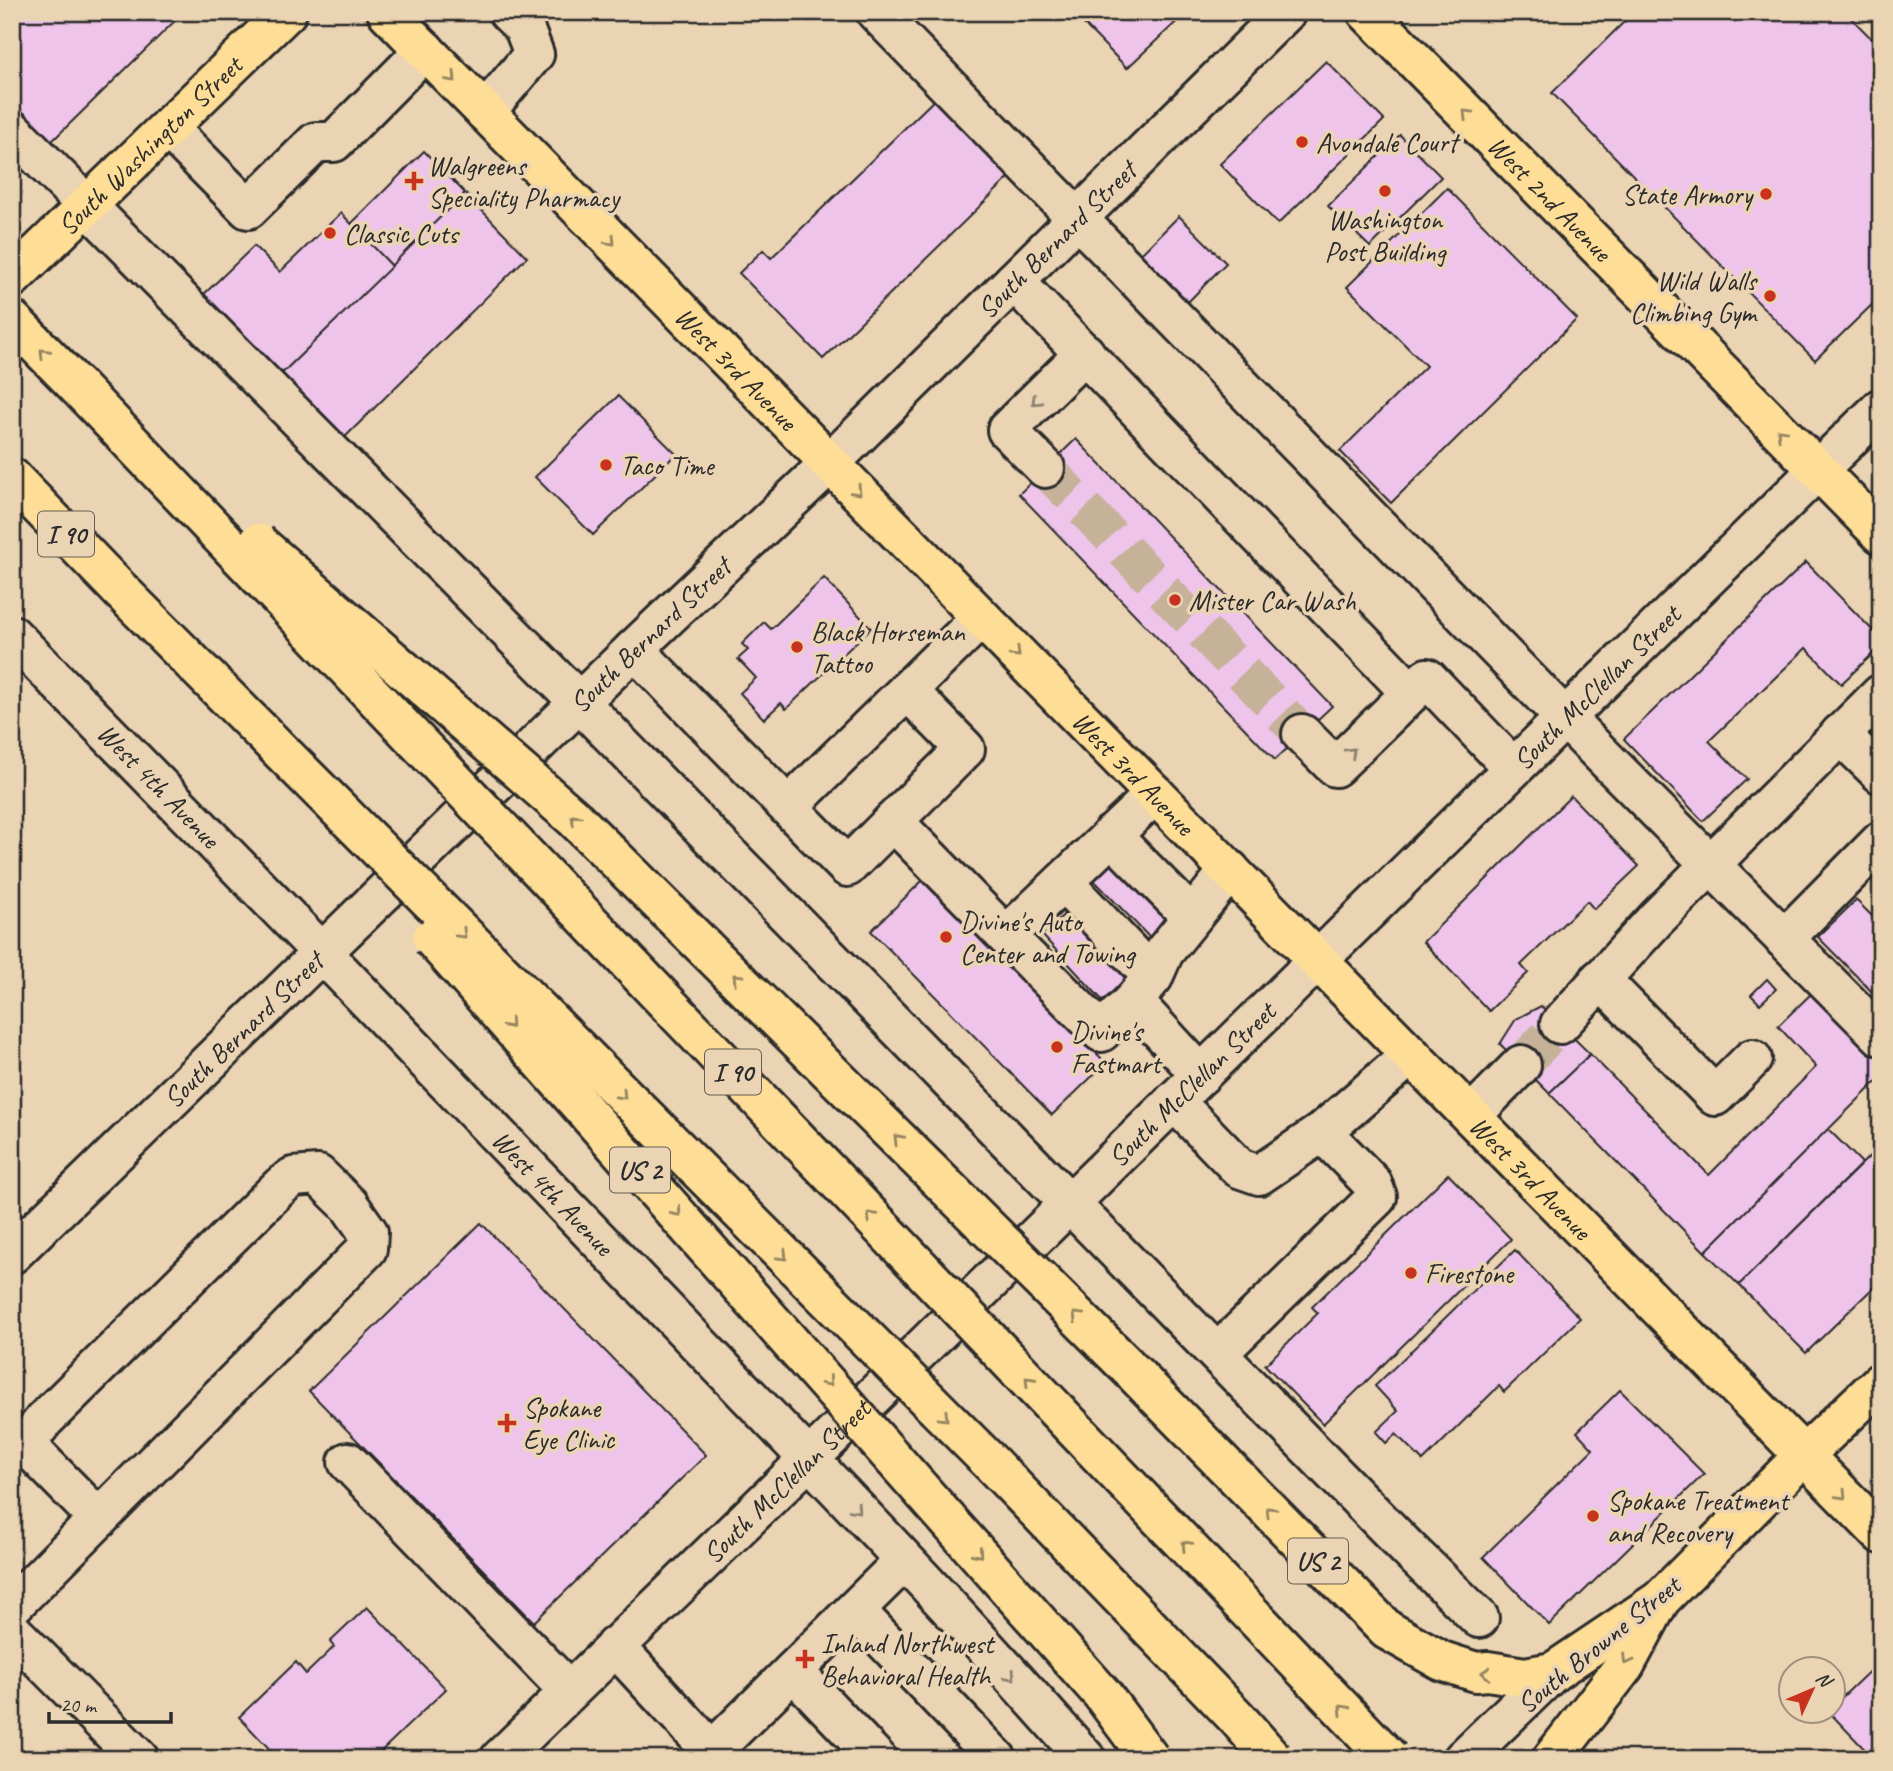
<svg xmlns="http://www.w3.org/2000/svg" width="1893" height="1771" font-family="Caveat,sans-serif">
	<style>
		.building { fill: #efc4eb; stroke: #2b2b2b; stroke-width: 2 }
		.lines { fill: none; stroke-linecap: round; stroke-linejoin: round }
		.minor-tunnel { stroke: #c5b299; stroke-width: 38; stroke-dasharray: 38 19; stroke-linecap: butt }
		.minor-casing { stroke: #2b2b2b; stroke-width: 44 }
		.major-casing { stroke: #2b2b2b; stroke-width: 44 }
		.highway-casing { stroke: #2b2b2b; stroke-width: 44 }
		.minor { stroke: #ebd4b4; stroke-width: 38 }
		.major { stroke: #fedd96; stroke-width: 38 }
		.highway { stroke: #fedd96; stroke-width: 38 }
		.highway-bridge-casing { stroke: #2b2b2b; stroke-width: 44; stroke-linecap: butt }
		.highway-bridge { stroke: #fedd96; stroke-width: 38 }
		.oneway { stroke: #948460 }
		.oneway2 { stroke: #8b8070 }
		.poi-dot { fill: #c8321e; stroke: #ebd4b4; stroke-width: 2.5 }
		.labels { text-anchor: middle; stroke-width: 7; stroke-linejoin: round; paint-order: stroke }
		.shield { fill: #ebd4b4; stroke: #655e54; stroke-width: 2 }
		.shield-label { font-size: 26px; font-weight: bold; fill: #2b2b2b }
		.poi-label { font-size: 28px; fill: #2b2b2b; stroke: #ebd4b4; text-anchor: start }
		.street-label { font-size: 28px; fill: #2b2b2b; stroke: #ebd4b4 }
	</style>
	<rect width="100%" height="100%" fill="#ebd4b4"/>
	<filter id="ink" filterUnits="userSpaceOnUse"><feTurbulence type="fractalNoise" baseFrequency=".0143" numOctaves="2"/><feDisplacementMap in="SourceGraphic" scale="14" xChannelSelector="R" yChannelSelector="G"/><feConvolveMatrix kernelMatrix="1 2 1 2 8 2 1 2 1" color-interpolation-filters="sRGB"/></filter>
	<g filter="url(#ink)">
		<g class="building">
			<polygon points="12,12 184,12 48,145 12,108"/>
			<polygon points="540,12 560,12 550,22"/>
			<polygon points="1072,12 1187,12 1127,68"/>
			<polygon points="1634,12 1845,12 1881,48 1881,296 1815,360 1552,93"/>
			<polygon points="1326,61 1384,120 1278,224 1220,164"/>
			<polygon points="936,98 1012,175 823,359 739,273 763,250 771,258"/>
			<polygon points="1400,135 1441,177 1370,247 1328,206"/>
			<polygon points="424,151 465,193 392,266 351,224"/>
			<polygon points="1447,188 1577,319 1391,503 1340,451 1426,366 1347,287"/>
			<polygon points="465,193 527,257 341,441 278,377"/>
			<polygon points="341,213 392,266 278,377 200,298 254,246 280,272"/>
			<polygon points="1179,216 1226,263 1188,302 1141,254"/>
			<polygon points="618,396 676,454 593,535 535,477"/>
			<polygon points="1076,439 1332,706 1275,760 1019,494"/>
			<polygon points="1806,562 1881,639 1881,646 1841,684 1806,648 1709,741 1747,779 1703,821 1624,739"/>
			<polygon points="824,578 871,628 786,709 781,703 764,719 740,693 756,678 738,659 748,650 742,644 764,622 771,629"/>
			<polygon points="1571,796 1639,866 1594,909 1587,901 1521,965 1528,973 1489,1011 1423,942"/>
			<polygon points="1116,848 1178,912 1151,939 1088,874"/>
			<polygon points="925,878 1106,1063 1052,1115 871,931"/>
			<polygon points="1856,900 1881,925 1881,1001 1818,937"/>
			<polygon points="1071,908 1132,974 1103,1001 1042,935"/>
			<polygon points="1767,979 1776,989 1760,1004 1751,995"/>
			<polygon points="1814,991 1881,1058 1881,1077 1705,1252 1549,1093 1590,1054 1709,1175 1816,1067 1778,1026"/>
			<polygon points="1541,1006 1590,1054 1549,1093 1500,1044 1516,1019"/>
			<polygon points="1828,1129 1862,1163 1739,1285 1705,1252"/>
			<polygon points="1881,1145 1881,1280 1806,1353 1739,1285"/>
			<polygon points="1448,1174 1511,1239 1323,1424 1265,1365 1318,1313 1312,1307"/>
			<polygon points="481,1223 706,1455 534,1622 309,1391"/>
			<polygon points="1515,1250 1580,1318 1504,1392 1499,1386 1423,1461 1396,1434 1386,1443 1376,1432 1398,1411 1375,1386"/>
			<polygon points="1620,1390 1704,1474 1549,1625 1483,1557 1593,1449 1577,1432"/>
			<polygon points="367,1607 446,1689 373,1759 279,1759 239,1717 296,1662 306,1674 334,1647 330,1642"/>
			<polygon points="1881,1660 1881,1759 1874,1759 1829,1712 1834,1712 1834,1705"/>
		</g>
		<g class="lines">
			<g class="minor-tunnel">
				<polyline points="1045,468 1302,734"/>
				<polyline points="1521,1065 1560,1024"/>
			</g>
			<defs>
				<g id="minor">
					<polyline points="876,12 1565,718 1881,1036"/>
					<polyline points="485,112 534,54 524,28 508,12"/>
					<polyline points="168,128 248,209 316,142 334,142 425,50"/>
					<polyline points="12,130 580,703 1409,1550 1479,1618"/>
					<polyline points="1014,281 1411,693 1427,678 1513,768"/>
					<polyline points="1045,468 1007,430 1085,353"/>
					<path id="s1" d="M12,635C231,858 448,1082 664,1308C806,1456 950,1604 1086,1759"/>
					<polyline points="634,649 788,807"/>
					<polyline points="907,690 965,749 847,867 788,807 981,618"/>
					<polyline points="1302,734 1335,767 1411,693"/>
					<polyline points="1840,734 1881,774"/>
					<polyline points="893,821 1006,936 1155,794"/>
					<polyline points="1111,835 1192,917"/>
					<polyline points="1063,882 1153,977"/>
					<polyline points="1006,936 1101,1032 1133,1001 1153,977 1164,952 1230,870"/>
					<polyline points="1784,939 1881,841"/>
					<polyline points="1600,979 1715,1096 1752,1059"/>
					<polyline points="1133,1001 1201,1075"/>
					<polyline points="1560,1024 1656,919 1881,694"/>
					<polyline points="1174,1101 1239,1168 1259,1175 1322,1132 1411,1055"/>
					<polyline points="1471,1116 1521,1065"/>
					<path id="s2" d="M12,1254L634,649L830,463L1286,12"/>
					<polyline points="1218,1353 1377,1197 1372,1183 1322,1132"/>
					<polyline points="348,1462 569,1691"/>
					<polyline points="12,1606 367,1249 368,1232 349,1205 318,1175 293,1177 281,1186 44,1420 30,1438 35,1454 99,1519"/>
					<polyline points="855,1610 997,1759"/>
					<polyline points="12,1631 139,1759"/>
					<polyline points="615,1646 719,1759"/>
					<polyline points="793,1671 877,1759"/>
					<polyline points="712,1751 904,1561"/>
					<path id="s3" d="M500,1759L809,1459L1881,408"/>
					<polyline points="1463,1759 1553,1672"/>
				</g>
				<g id="major">
					<path id="s4" d="M387,12L1881,1534"/>
					<path id="s5" d="M1367,12L1881,534"/>
					<path id="s6" d="M12,278L287,12"/>
					<polyline points="1553,1672 1660,1600 1803,1456 1881,1382"/>
				</g>
				<g id="highway">
					<polyline points="12,320 77,386"/>
					<polyline points="12,478 120,590"/>
					<polyline points="1125,1364 1387,1630 1442,1661 1476,1672 1488,1671 1525,1677 1553,1672"/>
					<polyline points="1552,1759 1625,1665 1660,1600"/>
				</g>
			</defs>
			<use href="#minor" class="minor-casing"/>
			<use href="#major" class="major-casing"/>
			<use href="#highway" class="highway-casing"/>
			<use href="#minor" class="minor"/>
			<use href="#major" class="major"/>
			<use href="#highway" class="highway"/>
			<defs>
				<g id="highway-bridge">
					<polyline points="77,386 1390,1759"/>
					<polyline points="258,543 575,819 1125,1364"/>
					<polyline points="120,590 992,1464 1237,1718 1273,1759"/>
					<polyline points="432,938 1102,1694 1150,1759"/>
				</g>
			</defs>
			<use href="#highway-bridge" class="highway-bridge-casing"/>
			<use href="#highway-bridge" class="highway-bridge"/>
		</g>
		<defs><path id="oneway-chevron" d="M-2-3.5L2.5 0L-2 3.5" fill="none" stroke-width="1.6" stroke-linecap="round" stroke-linejoin="round" transform="scale(1.75)"/></defs>
		<g class="oneway">
			<use href="#oneway-chevron" transform="translate(452 78) rotate(46)"/>
			<use href="#oneway-chevron" transform="translate(1467 114) rotate(-135)"/>
			<use href="#oneway-chevron" transform="translate(611 241) rotate(46)"/>
			<use href="#oneway-chevron" transform="translate(44 353) rotate(-134)"/>
			<use href="#oneway-chevron" transform="translate(1781 433) rotate(-135)"/>
			<use href="#oneway-chevron" transform="translate(857 491) rotate(46)"/>
			<use href="#oneway-chevron" transform="translate(1016 653) rotate(45)"/>
			<use href="#oneway-chevron" transform="translate(575 819) rotate(-137)"/>
			<use href="#oneway-chevron" transform="translate(462 934) rotate(45)"/>
			<use href="#oneway-chevron" transform="translate(737 978) rotate(-135)"/>
			<use href="#oneway-chevron" transform="translate(509 1024) rotate(48)"/>
			<use href="#oneway-chevron" transform="translate(622 1095) rotate(45)"/>
			<use href="#oneway-chevron" transform="translate(898 1139) rotate(-135)"/>
			<use href="#oneway-chevron" transform="translate(677 1212) rotate(49)"/>
			<use href="#oneway-chevron" transform="translate(871 1216) rotate(-134)"/>
			<use href="#oneway-chevron" transform="translate(783 1256) rotate(45)"/>
			<use href="#oneway-chevron" transform="translate(1077 1316) rotate(-135)"/>
			<use href="#oneway-chevron" transform="translate(1029 1381) rotate(-134)"/>
			<use href="#oneway-chevron" transform="translate(828 1382) rotate(49)"/>
			<use href="#oneway-chevron" transform="translate(944 1417) rotate(45)"/>
			<use href="#oneway-chevron" transform="translate(1842 1495) rotate(46)"/>
			<use href="#oneway-chevron" transform="translate(1270 1511) rotate(-135)"/>
			<use href="#oneway-chevron" transform="translate(1186 1545) rotate(-134)"/>
			<use href="#oneway-chevron" transform="translate(978 1553) rotate(49)"/>
			<use href="#oneway-chevron" transform="translate(1627 1660) rotate(121)"/>
			<use href="#oneway-chevron" transform="translate(1486 1673) rotate(-177)"/>
			<use href="#oneway-chevron" transform="translate(1343 1709) rotate(-134)"/>
		</g>
		<g class="oneway2">
			<use href="#oneway-chevron" transform="translate(1036 401) rotate(136)"/>
			<use href="#oneway-chevron" transform="translate(1351 752) rotate(-44)"/>
			<use href="#oneway-chevron" transform="translate(856 1509) rotate(47)"/>
			<use href="#oneway-chevron" transform="translate(1011 1676) rotate(47)"/>
		</g>
	</g>
	<g class="poi-dot">
		<circle cx="1302" cy="142" r="7"/>
		<path d="M410.5 170.5h7v7h7v7h-7v7h-7v-7h-7v-7h7z"/>
		<circle cx="1385" cy="191" r="7"/>
		<circle cx="1766" cy="194" r="7"/>
		<circle cx="330" cy="233" r="7"/>
		<circle cx="1770" cy="296" r="7"/>
		<circle cx="606" cy="465" r="7"/>
		<circle cx="1175" cy="600" r="7"/>
		<circle cx="797" cy="647" r="7"/>
		<circle cx="946" cy="937" r="7"/>
		<circle cx="1057" cy="1047" r="7"/>
		<circle cx="1411" cy="1273" r="7"/>
		<path d="M503.5 1412.5h7v7h7v7h-7v7h-7v-7h-7v-7h7z"/>
		<circle cx="1593" cy="1516" r="7"/>
		<path d="M801.5 1648.5h7v7h7v7h-7v7h-7v-7h-7v-7h7z"/>
	</g>
	<g class="labels">
		<g class="shield">
			<rect x="38" y="511.5" width="56" height="45" rx="5"/>
			<rect x="705" y="1049.5" width="56" height="45" rx="5"/>
			<rect x="610" y="1147.5" width="60" height="45" rx="5"/>
			<rect x="1288" y="1538.5" width="60" height="45" rx="5"/>
		</g>
		<g class="shield-label">
			<text x="66" y="543">I 90</text>
			<text x="733" y="1081">I 90</text>
			<text x="640" y="1179">US 2</text>
			<text x="1318" y="1570">US 2</text>
		</g>
		<g class="poi-label">
			<text x="1316" y="152">Avondale Court</text>
			<text x="428" y="175">Walgreens<tspan x="428" dy="32">Speciality Pharmacy</tspan></text>
			<text x="1752" y="204" text-anchor="end">State Armory</text>
			<text x="1385" y="229" text-anchor="middle">Washington<tspan x="1385" dy="32">Post Building</tspan></text>
			<text x="344" y="243">Classic Cuts</text>
			<text x="1756" y="290" text-anchor="end">Wild Walls<tspan x="1756" dy="32">Climbing Gym</tspan></text>
			<text x="620" y="475">Taco Time</text>
			<text x="1189" y="610">Mister Car Wash</text>
			<text x="811" y="641">Black Horseman<tspan x="811" dy="32">Tattoo</tspan></text>
			<text x="960" y="931">Divine's Auto<tspan x="960" dy="32">Center and Towing</tspan></text>
			<text x="1071" y="1041">Divine's<tspan x="1071" dy="32">Fastmart</tspan></text>
			<text x="1425" y="1283">Firestone</text>
			<text x="523" y="1417">Spokane<tspan x="523" dy="32">Eye Clinic</tspan></text>
			<text x="1607" y="1510">Spokane Treatment<tspan x="1607" dy="32">and Recovery</tspan></text>
			<text x="821" y="1653">Inland Northwest<tspan x="821" dy="32">Behavioral Health</tspan></text>
		</g>
		<g class="street-label">
			<text dy="10" stroke="none"><textPath href="#s6" startOffset="191">South Washington Street</textPath></text>
			<text dy="10" stroke="none"><textPath href="#s5" startOffset="261">West 2nd Avenue</textPath></text>
			<text dy="10" stroke="none"><textPath href="#s2" startOffset="1456">South Bernard Street</textPath></text>
			<text dy="10" stroke="none"><textPath href="#s4" startOffset="499">West 3rd Avenue</textPath></text>
			<text dy="10" stroke="none"><textPath href="#s2" startOffset="889">South Bernard Street</textPath></text>
			<text dy="10" stroke="none"><textPath href="#s3" startOffset="1533">South McClellan Street</textPath></text>
			<text dy="10" stroke="none"><textPath href="#s4" startOffset="1066">West 3rd Avenue</textPath></text>
			<text dy="10" stroke="none"><textPath href="#s1" startOffset="210">West 4th Avenue</textPath></text>
			<text dy="10" stroke="none"><textPath href="#s2" startOffset="322">South Bernard Street</textPath></text>
			<text dy="10" stroke="none"><textPath href="#s3" startOffset="966">South McClellan Street</textPath></text>
			<text dy="10" stroke="none"><textPath href="#s4" startOffset="1633">West 3rd Avenue</textPath></text>
			<text dy="10" stroke="none"><textPath href="#s1" startOffset="777">West 4th Avenue</textPath></text>
			<text dy="10" stroke="none"><textPath href="#s3" startOffset="399">South McClellan Street</textPath></text>
			<text transform="translate(1598 1644) rotate(-39)" y="10">South Browne Street</text>
		</g>
	</g>
	<rect width="1893" height="1771" fill="none" stroke="#ebd4b4" stroke-width="42"/>
	<rect x="21" y="21" width="1851" height="1729" fill="none" stroke="#2b2b2b" stroke-width="2.5" filter="url(#ink)"/>
	<g transform="translate(1812 1690) rotate(46)"><circle r="33" fill="#ebd4b4" stroke="#9e907d" stroke-width="2"/>
	<path d="M0-5L12 26L0 18L-12 26Z" fill="#c8321e"/>
	<text y="-10" font-size="19" font-weight="bold" text-anchor="middle" fill="#2b2b2b">N</text>
	</g>
	<path d="M49 1712v10h122v-10" fill="none" stroke="#2b2b2b" stroke-width="3.5"/>
	<text x="60" y="1712" font-size="21" fill="#2b2b2b" stroke="#ebd4b4" stroke-width="5" paint-order="stroke">20 m</text>
</svg>
